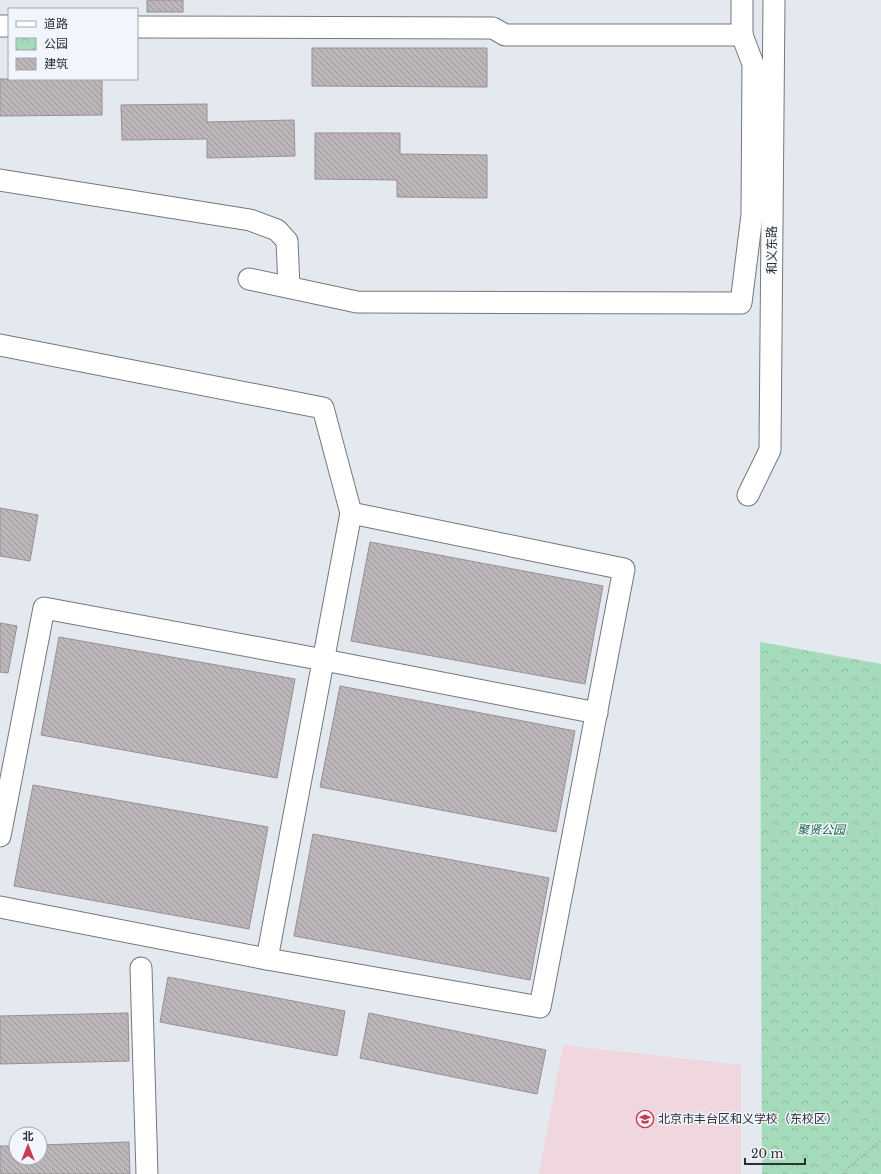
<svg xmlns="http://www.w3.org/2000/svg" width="881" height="1174" font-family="'Libre Baskerville','Noto Sans SC',serif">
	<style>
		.education { fill: #efd6df }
		.park { fill: url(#park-crowns) }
		.building { fill: url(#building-back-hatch); stroke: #979094 }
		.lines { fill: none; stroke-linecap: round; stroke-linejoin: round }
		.minor-casing { stroke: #74787e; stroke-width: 23 }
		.path { stroke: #a9acb1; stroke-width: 2.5; stroke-dasharray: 1 3; stroke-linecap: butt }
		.minor { stroke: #fff; stroke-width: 21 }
		.labels { text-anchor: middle; stroke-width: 3; stroke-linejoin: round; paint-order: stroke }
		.street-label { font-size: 12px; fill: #2d2f31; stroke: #f1f5fc }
		.park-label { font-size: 12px; font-style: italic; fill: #1c6643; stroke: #f1f5fc }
		.poi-label { font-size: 12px; fill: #2d2f31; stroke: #f1f5fc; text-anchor: start }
	</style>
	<defs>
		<pattern id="park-crowns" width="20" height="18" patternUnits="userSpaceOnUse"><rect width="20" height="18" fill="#a4dbba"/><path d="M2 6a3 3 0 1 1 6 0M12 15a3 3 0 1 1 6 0" fill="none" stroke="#8ebca0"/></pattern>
		<pattern id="building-back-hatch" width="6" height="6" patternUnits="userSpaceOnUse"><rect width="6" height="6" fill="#bdb6bb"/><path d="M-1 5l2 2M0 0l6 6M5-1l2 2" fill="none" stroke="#9a9499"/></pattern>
	</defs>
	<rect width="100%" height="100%" fill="#e4e8ef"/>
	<polygon class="education" points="563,1045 741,1065 741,1174 539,1174"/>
	<polygon class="park" points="760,642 881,664 881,1174 762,1174"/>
	<g class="building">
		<rect x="147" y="0" width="36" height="12"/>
		<polygon points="312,48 487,48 487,87 312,86"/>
		<polygon points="0,79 102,79 102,115 0,116"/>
		<polygon points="207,104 207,122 294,120 295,156 207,158 207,139 122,140 121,105"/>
		<polygon points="315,133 400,133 400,154 487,155 487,198 397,197 397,180 315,179"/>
		<polygon points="0,508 38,515 30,561 0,556"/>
		<polygon points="370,542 603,586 585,684 351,641"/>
		<polygon points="0,623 17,626 8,673 0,672"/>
		<polygon points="59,637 295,679 277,778 41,735"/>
		<polygon points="340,686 575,731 556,832 320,787"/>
		<polygon points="33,785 268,827 249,929 14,886"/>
		<polygon points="313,834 549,878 530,980 294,936"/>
		<polygon points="168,977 345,1011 337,1056 160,1022"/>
		<polygon points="128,1013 129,1061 0,1064 0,1016"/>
		<polygon points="369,1013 546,1050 537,1094 360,1058"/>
		<polygon points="129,1142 130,1174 0,1174 0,1146 16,1146 16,1158 40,1158 40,1145"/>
	</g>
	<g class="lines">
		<defs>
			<g id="minor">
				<polyline points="0,26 9,26"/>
				<polyline points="137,27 493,28 505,35 742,35 742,0"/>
				<polyline points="0,180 250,220 277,230 287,241 289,287"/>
				<polyline points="249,279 357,302 741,303 752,215 753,64 742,35"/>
				<polyline points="0,345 323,408 351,513 267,959"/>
				<polyline points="748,495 770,450 774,0"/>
				<polyline points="0,836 44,608 324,660 597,713"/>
				<polyline points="0,907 267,959 540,1007 624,569 351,513"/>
				<polyline points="141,968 147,1174"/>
			</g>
		</defs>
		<use href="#minor" class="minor-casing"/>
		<polyline class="path" points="844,1174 848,1168 881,1140"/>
		<use href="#minor" class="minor"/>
	</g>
	<defs>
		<symbol id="school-ring" viewBox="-11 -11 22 22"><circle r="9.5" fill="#f1f5fc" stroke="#c93951" stroke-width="1.5"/><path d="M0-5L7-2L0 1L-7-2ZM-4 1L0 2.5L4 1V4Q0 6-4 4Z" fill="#c93951"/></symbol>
	</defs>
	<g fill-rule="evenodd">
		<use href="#school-ring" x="635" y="1109" width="20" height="20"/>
	</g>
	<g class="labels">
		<g class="street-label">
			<text transform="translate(772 250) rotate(-90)" y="4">和义东路</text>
		</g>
		<g class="park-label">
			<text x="821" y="834">聚贤公园</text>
		</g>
		<g class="poi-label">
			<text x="658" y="1123">北京市丰台区和义学校（东校区）</text>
		</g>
	</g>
	<rect x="8" y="8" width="130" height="72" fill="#f1f5fc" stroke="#a3a6ab"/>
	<rect x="16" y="21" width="20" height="6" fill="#ffffff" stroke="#a3a6ab"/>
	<text x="44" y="28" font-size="12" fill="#2d2f31">道路</text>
	<rect x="16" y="38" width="20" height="12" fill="url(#park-crowns)" stroke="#a3a6ab"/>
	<text x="44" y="48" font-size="12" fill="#2d2f31">公园</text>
	<rect x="16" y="58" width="20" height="12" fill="url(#building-back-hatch)" stroke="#a3a6ab"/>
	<text x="44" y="68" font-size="12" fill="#2d2f31">建筑</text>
	<g transform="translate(28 1146)"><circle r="19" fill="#f1f5fc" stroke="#a3a6ab"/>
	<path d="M0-3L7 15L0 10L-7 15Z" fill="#c93951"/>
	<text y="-6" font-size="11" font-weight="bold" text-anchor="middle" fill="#2d2f31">北</text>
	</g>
	<path d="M745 1158v6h60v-6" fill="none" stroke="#2d2f31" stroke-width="2"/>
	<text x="751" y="1158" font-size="12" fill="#2d2f31" stroke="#f1f5fc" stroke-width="3" paint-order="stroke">20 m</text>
</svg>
